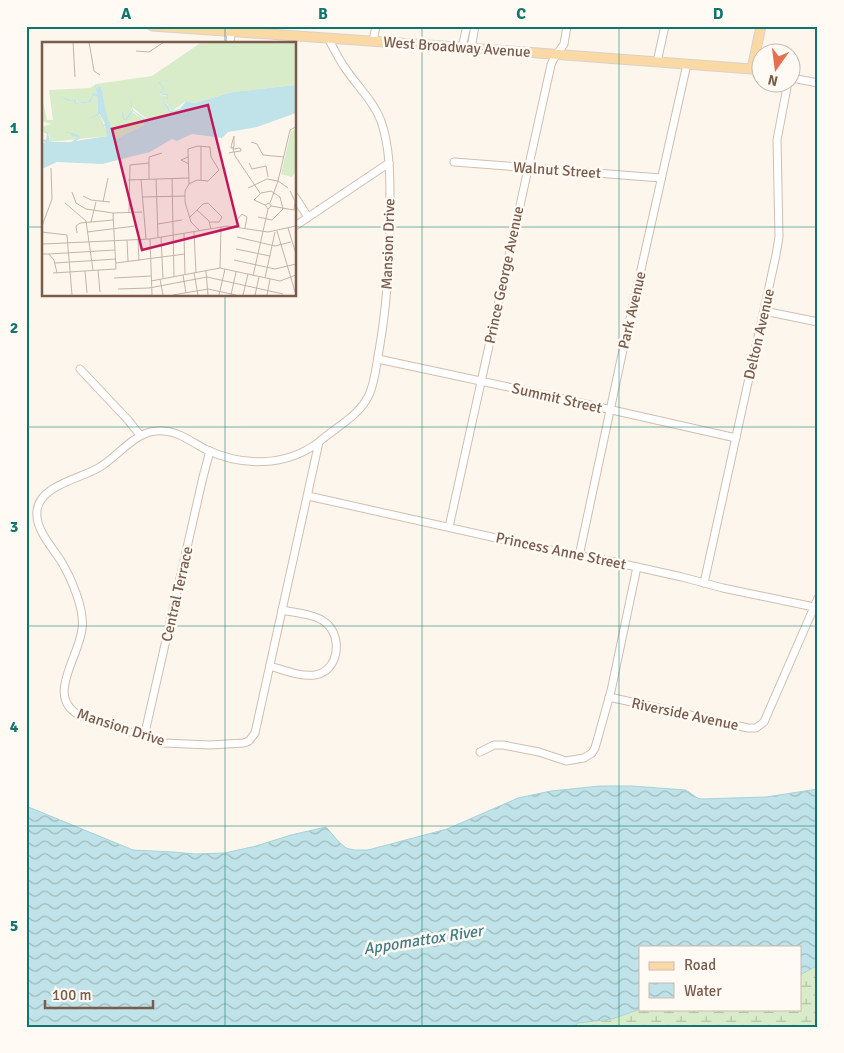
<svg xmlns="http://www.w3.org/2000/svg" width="844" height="1053" font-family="Signika,sans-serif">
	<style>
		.wetland { fill: url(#wetland-marsh) }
		.water { fill: url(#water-waves); stroke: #a5d3da }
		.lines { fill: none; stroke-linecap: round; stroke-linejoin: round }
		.minor-casing { stroke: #d1beb0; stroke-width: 9 }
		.major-casing { stroke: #dad1cd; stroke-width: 11 }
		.minor { stroke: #fff; stroke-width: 7 }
		.major { stroke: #fbd9a5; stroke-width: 9 }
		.grid { fill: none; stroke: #0f766e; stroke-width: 1; stroke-opacity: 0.55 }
		.labels { text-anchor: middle; stroke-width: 5; stroke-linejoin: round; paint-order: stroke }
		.street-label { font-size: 15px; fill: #7a5c4d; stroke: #fffaf3 }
		.water-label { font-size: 16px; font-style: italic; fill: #437c86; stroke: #fffaf3 }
		.inset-road { fill: none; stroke: #c5b3a7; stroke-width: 1 }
		.view { fill: #c2185b; fill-opacity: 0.15; stroke: #c2185b; stroke-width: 2.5 }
		.inset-edge { fill: none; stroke: #7a5c4d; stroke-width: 2.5 }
		.neatline { fill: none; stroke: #0f766e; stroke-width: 2 }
		.grid-label { font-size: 16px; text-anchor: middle; font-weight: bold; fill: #0f766e }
	</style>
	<defs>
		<pattern id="wetland-marsh" width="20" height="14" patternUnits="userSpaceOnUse" patternTransform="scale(1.25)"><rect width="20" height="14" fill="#d8ecc9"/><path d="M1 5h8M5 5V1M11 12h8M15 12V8" fill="none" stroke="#b4c2a5"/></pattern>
		<pattern id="water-waves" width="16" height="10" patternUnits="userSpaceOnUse" patternTransform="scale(1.25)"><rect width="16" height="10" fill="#bfe3e8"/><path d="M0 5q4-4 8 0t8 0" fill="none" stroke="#a0bbbe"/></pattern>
	</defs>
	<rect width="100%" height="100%" fill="#fdf6ec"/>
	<polygon class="wetland" points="818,965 818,1027 573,1027 577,1023 612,1019 640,1009 800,1009 800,975"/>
	<path class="water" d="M600,786H632L685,790C692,793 695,798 701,799L766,797L818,789V965L800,975V947H640V1009L612,1019L578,1023L573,1027H26V806L133,850L173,852L195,854L225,853L256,846L291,835L326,827L338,841L346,848L354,850H368L447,829L518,798L551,791Z"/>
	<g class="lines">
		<defs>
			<g id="minor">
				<polyline points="373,41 376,26"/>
				<polyline points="230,44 231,32"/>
				<polyline points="462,47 467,26"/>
				<polyline points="471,48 475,26"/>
				<polyline points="657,62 665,26"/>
				<polyline points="752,69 762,71"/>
				<polyline points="792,78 818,83"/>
				<polyline points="454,162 661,178"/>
				<polyline points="295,197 308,217"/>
				<polyline points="295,226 389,163"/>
				<polyline points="764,311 818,322"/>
				<polyline points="378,359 550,396 736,438"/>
				<polyline points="80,369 128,420 140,435"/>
				<path d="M319,442C286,467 242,467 205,449C192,442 179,432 164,431C137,428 121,454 100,467C83,478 39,485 37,511C35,529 52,547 61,561C71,578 85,609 82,629C79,658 44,698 81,716L164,743L210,745L244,743L249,741L255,733L319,442C336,427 359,416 369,395C375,382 376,366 379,351C387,305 390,259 390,211C390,182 391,150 381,121C373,100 355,84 343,65C337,56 333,47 328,38"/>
				<polyline points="308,496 559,552 610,561 682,577 723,588 814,607"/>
				<polyline points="449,527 551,65 553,60 564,44 567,26"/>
				<polyline points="579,556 621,359 687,64"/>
				<polyline points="704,583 776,255 779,237 777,140 788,82"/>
				<path d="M270,666C284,670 300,677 315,675C339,671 343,637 326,623C316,614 295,613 282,610"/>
				<polyline points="609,697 748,728 756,728 764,722 818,598"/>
				<polyline points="144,737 203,477 210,451"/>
				<polyline points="480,752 494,745 503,745 539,752 566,761 584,758 592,753 595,748 611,691 637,567"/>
			</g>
			<polyline id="major" points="152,26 471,48 752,69 761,26"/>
		</defs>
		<use href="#minor" class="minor-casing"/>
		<use href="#major" class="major-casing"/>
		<use href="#minor" class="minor"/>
		<use href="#major" class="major"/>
	</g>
	<path class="grid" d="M225,26V44M422,26V1027M619,26V1027M26,227H44M295,227H818M225,295V1027M26,427H818M26,626H818M26,826H818"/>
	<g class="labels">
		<g class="street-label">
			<text transform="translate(457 47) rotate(4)" y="5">West Broadway Avenue</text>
			<text transform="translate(557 170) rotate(4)" y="5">Walnut Street</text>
			<text transform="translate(388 244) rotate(-88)" y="5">Mansion Drive</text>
			<text transform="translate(504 275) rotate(-78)" y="5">Prince George Avenue</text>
			<text transform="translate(632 310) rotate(-77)" y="5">Park Avenue</text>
			<text transform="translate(759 334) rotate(-77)" y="5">Delton Avenue</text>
			<text transform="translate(557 398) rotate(13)" y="5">Summit Street</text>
			<text transform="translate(561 551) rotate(12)" y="5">Princess Anne Street</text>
			<text transform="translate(177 594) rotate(-77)" y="5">Central Terrace</text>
			<text transform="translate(685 714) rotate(12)" y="5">Riverside Avenue</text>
			<text transform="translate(121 727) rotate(18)" y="5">Mansion Drive</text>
		</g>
		<g class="water-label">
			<text transform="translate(423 939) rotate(-9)" y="6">Appomattox River</text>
		</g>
	</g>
	<g transform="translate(42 42)">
		<rect width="254" height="254" fill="#fdf6ec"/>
		<path d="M160,0H254V43L190,50L153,61L144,59L130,69L126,65L131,62L127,64L121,59L125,57L126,52H119V49L118,53L126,54L120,59L129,73L104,80L106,78L90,65L89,69L101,77L102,83L74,97L65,76V82L59,44L55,45L57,53L54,44L55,52L50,53L47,59L34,61L35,59V56L26,58L34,57V62L49,60L51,54L56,55L64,81L59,73L57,70L56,74L58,72L66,94L8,100L7,92L0,89V85L9,82L0,79V56L5,78H11L7,48L48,46L54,42L110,34Z" fill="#d8ecc9"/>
		<path d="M254,87V129L250,135L239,132L249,89Z" fill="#d8ecc9"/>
		<path d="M126,38L125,39L118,40L122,46L118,52H126V56L121,59L126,64L131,62L126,65L129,69L138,67L144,59L153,61L190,50L254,43V71L215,85L186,90L180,96L150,92L135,99L130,97L108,110L60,122L15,120L0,127V101H3L0,97L4,98L5,92L0,89L6,90L8,100H29L37,95L30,94L28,91H22L27,90L37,93L38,96L34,99L65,94L63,84H59L63,82L58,72L55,74L45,77L56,72V55L51,54L49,60L34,62L32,60L34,57L27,59L17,54L28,58L35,56L34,61L47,59L51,51L55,52L53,43L56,48L55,45L59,44L65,75L74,97L102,83L101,77L91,69L85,78H82L81,77L80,74V68L83,78L90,68L87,53L91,68L106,79L129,73L120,59L126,54L117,52L121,46L117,41V40Z" fill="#bfe3e8"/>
		<path class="inset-road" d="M31,0L33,35M47,0L52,29L58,33M94,9L107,10L122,0M209,100L215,102L221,113L242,115M159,104V138M187,111L191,110H192L199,109V108L198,106L192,107L191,106H189V105L192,94V104L191,106V107L192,110L193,114L218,151M146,115L139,118L147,122M207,121L210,127L224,124L226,135M130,136L132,235M99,137L104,197M107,137V115L120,111M114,137L116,195M86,138L147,136M147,142L155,138L166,139L177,128L169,115L168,105L156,104L146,107L147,142L143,149V160L149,180L158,189M206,146L225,137L236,139L246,146M30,150L34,161L44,167L71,171L100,170M41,154L49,158L68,160M100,155L143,154M61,160L66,136M23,161L44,179L51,228M228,161L236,139L248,88L254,85M229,164L252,168L253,159L248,149M155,168L167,179L169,187M87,170L88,123L107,121M216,175L230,178L241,167L238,155L229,149L219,151L212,158L223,163M147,176L161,162L166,161L180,175L177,180H168M49,180L54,160M116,182L140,178M0,184L10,157L9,126M197,184L195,178L200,172L205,175L203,186M246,186L254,212M235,189L254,253M0,190L25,193L30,253M45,190L93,184M152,190L154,231M35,191L34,184L38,181L71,178M142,192L143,233M119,195L121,236M195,195L233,204L249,200M85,198L86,219M96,198L97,219M1,202L108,197M194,207L228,214M1,212H7L12,218L15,231M7,212L73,208M192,218L233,227L254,222M13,221L74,217M74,221L143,212M178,226L179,185M56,228L58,250M43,229L45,251M164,229L166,253M11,231L74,227L71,171M152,231L156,253M141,233L144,251M211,234L226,167L229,164L227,161L223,163L226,167M72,236L109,234M223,236L233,190M118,237L121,253M109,239L178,226L238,239L254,233M76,247L107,246L165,235L241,252M110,253L108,197L185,184L226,190L254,184M131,253L166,247L194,253M177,253L183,227M189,253L194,230M201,253L206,232M213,253L217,235M225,253L228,237"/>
		<path class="view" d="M166,63L196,184L100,208L70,87Z"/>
		<rect width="254" height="254" class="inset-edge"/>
	</g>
	<rect width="844" height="1053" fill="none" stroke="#fffaf3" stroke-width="55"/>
	<rect x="639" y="946" width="162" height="65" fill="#fffaf3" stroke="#cabbb1"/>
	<rect x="649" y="962" width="25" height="8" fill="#fbd9a5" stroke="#cabbb1"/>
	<text x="684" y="970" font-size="15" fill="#7a5c4d">Road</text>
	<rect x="649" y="983" width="25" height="15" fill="url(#water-waves)" stroke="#cabbb1"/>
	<text x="684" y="996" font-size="15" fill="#7a5c4d">Water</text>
	<g transform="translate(776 68) rotate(194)"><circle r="24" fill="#fffaf3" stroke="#cabbb1"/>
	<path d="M0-4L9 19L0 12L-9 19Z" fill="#e76f51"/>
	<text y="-8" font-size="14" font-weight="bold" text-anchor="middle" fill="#7a5c4d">N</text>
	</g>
	<path d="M45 1000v8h108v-8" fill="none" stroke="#7a5c4d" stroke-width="2.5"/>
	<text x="52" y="1000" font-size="15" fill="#7a5c4d" stroke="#fffaf3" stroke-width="4" paint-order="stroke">100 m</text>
	<rect x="28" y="28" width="788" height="998" class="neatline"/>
	<g class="grid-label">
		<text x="126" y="19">A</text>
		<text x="323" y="19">B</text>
		<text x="521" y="19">C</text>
		<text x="718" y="19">D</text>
		<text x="14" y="133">1</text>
		<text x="14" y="333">2</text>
		<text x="14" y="532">3</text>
		<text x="14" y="732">4</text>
		<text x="14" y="931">5</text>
	</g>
</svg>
